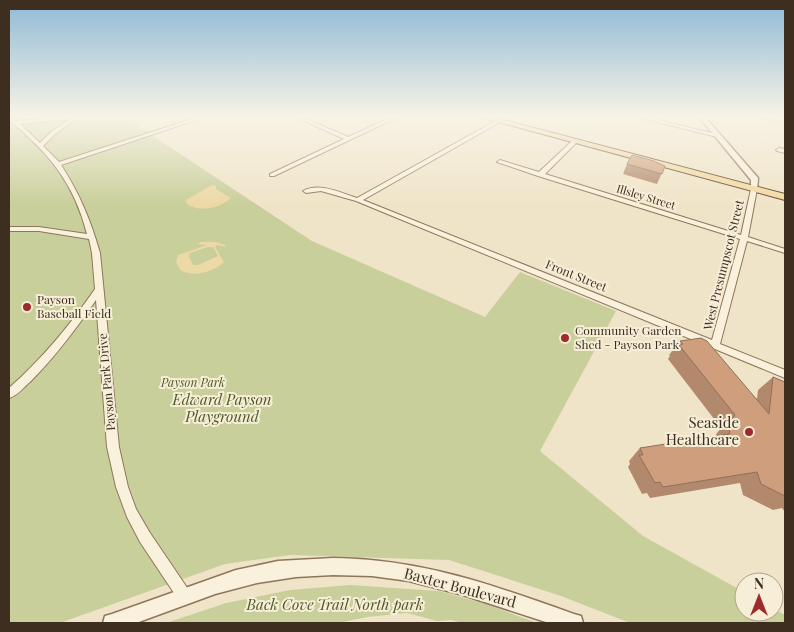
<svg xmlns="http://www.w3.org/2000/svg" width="794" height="632" font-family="'Playfair Display',serif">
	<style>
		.green { fill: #c9cf9b }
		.sand { fill: #ecd9a5; fill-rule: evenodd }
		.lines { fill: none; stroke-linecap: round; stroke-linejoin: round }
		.minor-casing { stroke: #8d765c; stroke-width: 2 }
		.tertiary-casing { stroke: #8d765c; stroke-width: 3 }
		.primary-casing { stroke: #5b4430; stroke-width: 2 }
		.minor { fill: #faf1dc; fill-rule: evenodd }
		.tertiary { fill: #faf1dc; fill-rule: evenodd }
		.primary { fill: #f3d9a0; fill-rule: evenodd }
		.wall { fill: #b2896c }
		.building { fill: #cf9f7d; stroke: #916f58 }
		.poi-dot { fill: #9e2a2b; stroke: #f7eed8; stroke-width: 2 }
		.labels { text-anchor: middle; stroke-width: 4; stroke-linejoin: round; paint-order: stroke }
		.far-street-label { font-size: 11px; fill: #3d2e20; stroke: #f7eed8 }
		.street-label { font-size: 12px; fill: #3d2e20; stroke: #f7eed8 }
		.poi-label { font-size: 12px; fill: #3d2e20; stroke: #f7eed8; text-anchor: start }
		.park-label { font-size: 12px; font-style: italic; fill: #4d5a26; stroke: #f7eed8 }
		.near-park-label { font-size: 15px; font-style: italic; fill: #4d5a26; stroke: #f7eed8 }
		.near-poi-label { font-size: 15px; fill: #3d2e20; stroke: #f7eed8; text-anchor: end }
		.near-street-label { font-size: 15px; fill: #3d2e20; stroke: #f7eed8 }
	</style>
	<rect width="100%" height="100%" fill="#f0e4c8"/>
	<g class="green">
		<polygon points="9,117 71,117 76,120 87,117 124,117 312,241 485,317 520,272 616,311 540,451 643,536 744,592 744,612 774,612 774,609 785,615 785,623 630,623 561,596 449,560 291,555 225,564 60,623 9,623"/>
		<polygon points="350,585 439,591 486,604 537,623 463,623 451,620 437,621 407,613 367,617 338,623 166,623 226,603 290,590"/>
	</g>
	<g class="sand">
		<path d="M212,185L216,186V189L231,198C220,208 200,213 187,204L186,200Z"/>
		<path d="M201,242H215L225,245V247L217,245L215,247L224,262C212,272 195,278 180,270L176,262L178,255L207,245L197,244ZM208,247H213L218,256L198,265H193L189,256L190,253Z"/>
	</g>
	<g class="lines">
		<defs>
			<g id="minor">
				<path d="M9,117L16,121L63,117H79L55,134L43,146L59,162L198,117H205L61,165C79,192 91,221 100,253L119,447L128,487L136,509L150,533L190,592L192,597L190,602L185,604L180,602L140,542L127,517L116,487L107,447L96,300C76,329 55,357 30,382C24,387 17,396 9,398V388C42,359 70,325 95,289L92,253L89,239L39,231H9V227H39L87,234C74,183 49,153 9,120ZM70,119L51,132L40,143L20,124Z"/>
				<polygon points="296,117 302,117 348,137 392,117 398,117 274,176 270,176 270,174 344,139"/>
				<polygon points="637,117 645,117 720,135 717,137"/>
				<polygon points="762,117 785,119 785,122 764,118"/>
				<path d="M497,120L502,121L363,200L712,340L740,239L538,176L497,162L500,160L539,172L573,140H577V142L545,174L741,235L751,189L756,188L757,189L748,237L785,249V253L747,241L720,344L785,370V378L356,201L321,191L306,193L303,191C319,182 341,193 357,198Z"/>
				<polygon points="779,148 785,149 785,153 777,151 776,150"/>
			</g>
			<g id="tertiary">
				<polygon points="699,117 705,117 758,178 757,191 751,191 751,180"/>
				<path d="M333,558C421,559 493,585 574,614L581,616L583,623H549L463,595L409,581L372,576L333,575L296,577L257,583L215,594L136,623H103L105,616L112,614L236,570L278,561Z"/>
			</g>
			<polygon id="primary" points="480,117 493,117 785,194 785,200"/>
		</defs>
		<use href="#minor" class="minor-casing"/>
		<use href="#tertiary" class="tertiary-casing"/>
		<use href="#primary" class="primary-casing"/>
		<use href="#minor" class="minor"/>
		<use href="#tertiary" class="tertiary"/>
		<use href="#primary" class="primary"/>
	</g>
	<g class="wall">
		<polygon points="627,164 665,166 657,184 623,174"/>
		<polygon points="680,341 757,399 758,390 773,377 785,382 785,512 782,508 773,510 743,495 740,483 650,498 647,493 642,494 628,467 630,464 629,461 640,448 714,437 721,428 668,359 670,356 669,355"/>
	</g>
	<g class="building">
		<polygon points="632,155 654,161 665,166 662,174 627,164"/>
		<polygon points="701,338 707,341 769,414 773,377 785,382 785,496 761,484 757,472 663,487 660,482 655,483 639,455 643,455 640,448 730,434 728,425 735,415 679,345 683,344 680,341"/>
	</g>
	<linearGradient id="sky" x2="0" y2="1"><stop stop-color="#8fbad6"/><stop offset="0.57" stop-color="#f8f3e6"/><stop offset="1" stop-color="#f8f3e6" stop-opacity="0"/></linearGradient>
	<rect width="794" height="205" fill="url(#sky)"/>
	<g class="poi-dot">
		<circle cx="27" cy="307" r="5"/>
		<circle cx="565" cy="338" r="5"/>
		<circle cx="749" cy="432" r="5"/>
	</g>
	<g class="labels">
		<g class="far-street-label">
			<text transform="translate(646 197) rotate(17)" y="4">Illsley Street</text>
		</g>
		<g class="street-label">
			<text transform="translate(724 265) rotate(-76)" y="4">West Presumpscot Street</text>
			<text transform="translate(576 276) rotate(22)" y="4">Front Street</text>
			<text transform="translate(107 382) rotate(-95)" y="4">Payson Park Drive</text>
		</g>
		<g class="poi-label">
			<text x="37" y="304">Payson<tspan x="37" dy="14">Baseball Field</tspan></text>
			<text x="575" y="335">Community Garden<tspan x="575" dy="14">Shed - Payson Park</tspan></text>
		</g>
		<g class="park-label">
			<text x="193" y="387">Payson Park</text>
		</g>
		<g class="near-park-label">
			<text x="222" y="405">Edward Payson<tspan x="222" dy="17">Playground</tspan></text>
			<text x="335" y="610">Back Cove Trail North park</text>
		</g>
		<g class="near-poi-label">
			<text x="739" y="428">Seaside<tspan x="739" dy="17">Healthcare</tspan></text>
		</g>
		<g class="near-street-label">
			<text transform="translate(460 588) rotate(15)" y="5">Baxter Boulevard</text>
		</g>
	</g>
	<rect width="794" height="632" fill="none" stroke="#3d2e20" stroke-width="20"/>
	<g transform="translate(759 597)"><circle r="24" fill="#f7eed8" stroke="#ada18e"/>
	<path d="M0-4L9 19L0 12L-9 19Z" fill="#9e2a2b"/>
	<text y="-8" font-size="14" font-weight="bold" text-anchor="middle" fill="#3d2e20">N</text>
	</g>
</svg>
